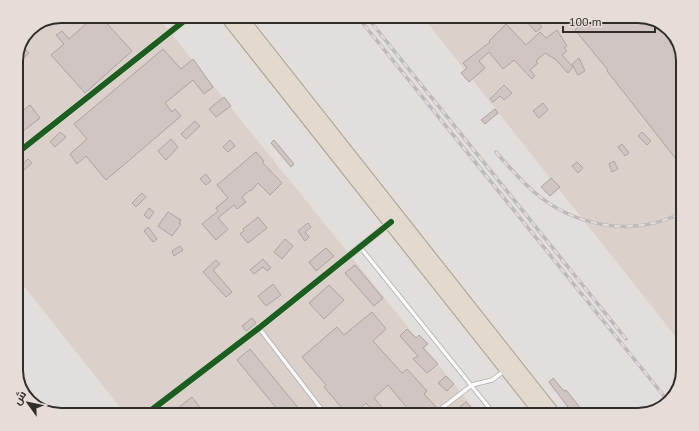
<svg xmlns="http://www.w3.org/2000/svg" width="699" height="431" font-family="'PT Sans',Cairo,sans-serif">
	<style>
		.built { fill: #dcd0cb }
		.building { fill: #d0c5c3; stroke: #a8a5a4 }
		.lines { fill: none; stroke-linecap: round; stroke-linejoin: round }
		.service-casing { stroke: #b0adab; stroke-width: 5 }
		.minor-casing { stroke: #b0adab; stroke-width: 8 }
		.trunk-casing { stroke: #a99e8e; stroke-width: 14 }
		.service { stroke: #fbfafa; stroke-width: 3.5 }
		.minor { stroke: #fbfafa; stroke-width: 7 }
		.trunk { stroke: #e2dace; stroke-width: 12 }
		.rail-casing { stroke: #bcbaba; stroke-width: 3.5 }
		.rail { stroke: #e6ddd8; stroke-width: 2; stroke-dasharray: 6; stroke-linecap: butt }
		.cycleway-casing { stroke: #e6ddd8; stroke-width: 8 }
		.cycleway { stroke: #1b5e20; stroke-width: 6 }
		.rim { fill: none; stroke: #312d2b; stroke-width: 2 }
	</style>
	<rect width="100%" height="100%" fill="#e2dedc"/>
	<g class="built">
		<polygon points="62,16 157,16 479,415 126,415 16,276 16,59 29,29"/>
		<polygon points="422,16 637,16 660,22 677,39 683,59 683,346"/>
	</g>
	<g class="building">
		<polygon points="95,16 100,16 132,51 85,93 51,55 64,44 56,35 62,31 69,39"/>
		<polygon points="292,16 306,16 298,23"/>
		<polygon points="532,16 542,27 536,32 526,21"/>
		<polygon points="591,16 638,16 652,20 665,34 668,30 677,39 679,45 673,49 683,61 683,168 607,71 608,70 575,30"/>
		<polygon points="506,24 526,45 540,32 546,38 557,30 567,46 564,48 567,51 562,55 573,67 568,73 555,59 545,53 536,61 538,63 530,70 535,76 532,79 514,60 503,69 489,52 479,61 485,68 469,82 461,73 467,68 463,63 490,42 489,41"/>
		<polygon points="23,47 29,53 23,58 19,53"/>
		<polygon points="163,49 181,69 193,59 213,87 204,94 193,80 165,103 172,112 175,109 181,116 106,180 86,156 77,164 70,154 87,139 74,124"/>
		<polygon points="579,58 585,71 578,75 572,64"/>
		<polygon points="504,85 512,93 504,100 500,96 493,102 490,99"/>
		<polygon points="224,97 231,106 216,117 209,109"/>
		<polygon points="543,103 548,110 539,118 533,111"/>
		<polygon points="30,105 40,118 22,132 16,124 16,116"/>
		<polygon points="495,109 498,113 485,124 481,120"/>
		<polygon points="195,121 200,126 186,139 181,134"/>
		<polygon points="60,132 66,137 55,147 50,142"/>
		<polygon points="642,132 651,141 647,145 638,136"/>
		<polygon points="171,139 178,147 166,160 158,151"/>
		<polygon points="230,140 235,146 228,152 223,147"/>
		<polygon points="274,140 294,164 291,167 271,143"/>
		<polygon points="622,144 629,153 625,156 618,147"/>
		<polygon points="256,152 264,161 262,162 282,183 270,195 258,183 251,191 250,190 242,197 246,202 237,209 234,205 218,218 228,229 216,240 202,224 218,211 216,208 228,198 217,185"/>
		<polygon points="28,159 32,163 22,172 18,168"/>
		<polygon points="614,161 618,169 612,172 609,164"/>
		<polygon points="577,162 583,168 578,173 572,166"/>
		<polygon points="206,174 211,181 206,185 200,179"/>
		<polygon points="551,178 560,187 550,196 541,187"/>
		<polygon points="142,193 146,197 136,207 132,203"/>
		<polygon points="149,208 154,212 149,219 144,215"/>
		<polygon points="168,212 181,220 179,223 181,224 172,236 158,226"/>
		<polygon points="258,217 267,228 248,243 240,234 244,231 243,229"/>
		<polygon points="308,223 311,227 305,232 309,237 305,241 298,231"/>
		<polygon points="148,227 157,239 153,242 144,231"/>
		<polygon points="285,239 293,246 282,259 274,252"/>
		<polygon points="180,246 183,250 174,256 172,251"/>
		<polygon points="326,248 334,256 316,271 309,262"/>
		<polygon points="263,259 271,268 267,271 263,267 254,274 250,270"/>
		<polygon points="216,260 220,264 213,270 232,292 226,297 203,272"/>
		<polygon points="355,265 383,298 374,306 345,273"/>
		<polygon points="273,284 281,295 266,306 258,296"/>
		<polygon points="329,285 344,300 324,319 309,303"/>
		<polygon points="372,312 386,329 373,341 402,373 407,369 427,391 424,394 437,408 429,415 413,415 388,385 374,398 389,415 377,415 366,403 356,412 355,410 348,415 324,387 326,385 302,357 337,327 344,335"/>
		<polygon points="252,318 256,323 246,331 242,326"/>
		<polygon points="407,329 416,338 419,335 428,344 423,348 438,364 427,373 413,359 418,356 400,336"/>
		<polygon points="250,349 304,415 282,415 237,360"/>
		<polygon points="446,376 454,384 447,391 438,383"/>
		<polygon points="553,378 564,391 566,390 586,415 574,415 549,382"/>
		<polygon points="192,397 206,415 184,415 178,408"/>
		<polygon points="466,402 471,407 461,415 450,415"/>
	</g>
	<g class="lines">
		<defs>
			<g id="service">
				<polyline points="360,247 495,415"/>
				<polyline points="259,328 326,415"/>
				<polyline points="433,415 472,385 492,380 504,371"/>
			</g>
			<g id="minor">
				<polyline points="16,154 184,21 195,16"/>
				<polyline points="145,415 259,328 391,222"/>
			</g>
			<g id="trunk">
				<polyline points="226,16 542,415"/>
				<polyline points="240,16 555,415"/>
			</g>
		</defs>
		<use href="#service" class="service-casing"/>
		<use href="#minor" class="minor-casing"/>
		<use href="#trunk" class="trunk-casing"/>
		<use href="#service" class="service"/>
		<use href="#minor" class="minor"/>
		<use href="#trunk" class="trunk"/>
		<defs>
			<g id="rail">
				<polyline points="357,16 668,401"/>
				<polyline points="366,16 626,339"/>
				<path d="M496,152C508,166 520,180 534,192C575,227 634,238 683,212"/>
			</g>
		</defs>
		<use href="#rail" class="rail-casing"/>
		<use href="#rail" class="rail"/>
		<defs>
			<g id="cycleway">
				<polyline points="16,154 184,21 195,16"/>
				<polyline points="145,415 259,328 391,222"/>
			</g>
		</defs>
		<use href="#cycleway" class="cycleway-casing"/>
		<use href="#cycleway" class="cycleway"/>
	</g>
	<path d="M0 0H699V431H0ZM61 23H638A38 38 0 0 1 676 61V370A38 38 0 0 1 638 408H61A38 38 0 0 1 23 370V61A38 38 0 0 1 61 23Z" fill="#e6ddd8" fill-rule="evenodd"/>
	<path class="rim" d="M61 23H638A38 38 0 0 1 676 61V370A38 38 0 0 1 638 408H61A38 38 0 0 1 23 370V61A38 38 0 0 1 61 23Z"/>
	<g transform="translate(28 403) rotate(303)" stroke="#e6ddd8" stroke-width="3" paint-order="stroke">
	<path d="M0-3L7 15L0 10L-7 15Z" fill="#312d2b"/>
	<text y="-6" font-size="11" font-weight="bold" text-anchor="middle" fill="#312d2b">ش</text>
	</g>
	<path d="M563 26v6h92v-6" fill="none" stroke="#312d2b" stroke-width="2"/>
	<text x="569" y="26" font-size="12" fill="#312d2b" stroke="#e6ddd8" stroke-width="3" paint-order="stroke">100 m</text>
</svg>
